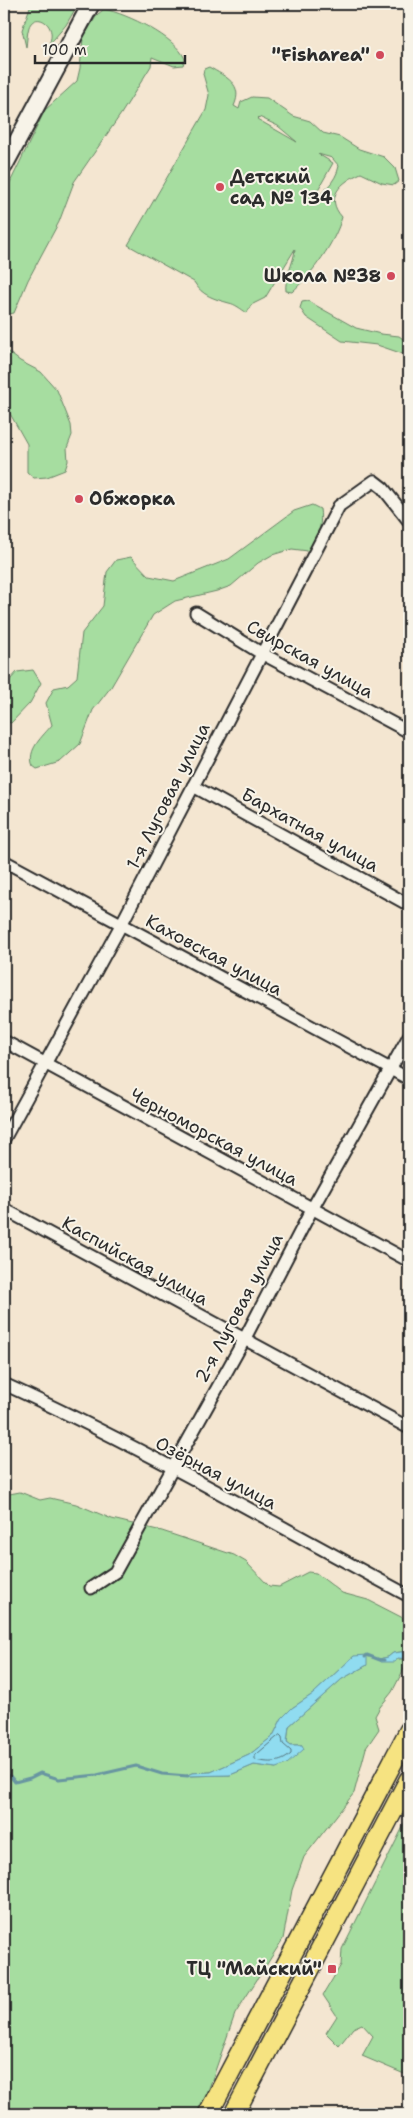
<svg xmlns="http://www.w3.org/2000/svg" width="413" height="2118" font-family="'Shantell Sans',sans-serif">
	<style>
		.green { fill: #a6dda0; stroke: #688466; fill-rule: evenodd }
		.water { fill: #90dcf0; stroke: #6895a1 }
		.lines { fill: none; stroke-linecap: round; stroke-linejoin: round }
		.shore { stroke: #53727a; stroke-width: 1 }
		.stream { stroke: #6895a1; stroke-width: 3 }
		.street-casing { stroke: #2b2b2b; stroke-width: 15 }
		.secondary-casing { stroke: #2b2b2b; stroke-width: 20 }
		.primary-casing { stroke: #2b2b2b; stroke-width: 22 }
		.street { stroke: #f7f3e8; stroke-width: 11 }
		.secondary { stroke: #f7f3e8; stroke-width: 16 }
		.primary { stroke: #f6e381; stroke-width: 19 }
		.poi-dot { fill: #d1495b; stroke: #f7f3e8; stroke-width: 2 }
		.labels { text-anchor: middle; stroke-width: 4; stroke-linejoin: round; paint-order: stroke }
		.poi-label { font-size: 18px; font-weight: bold; fill: #2b2b2b; stroke: #f7f3e8; text-anchor: end }
		.street-label { font-size: 18px; fill: #2b2b2b; stroke: #f7f3e8 }
	</style>
	<rect width="100%" height="100%" fill="#f4e6d1"/>
	<filter id="ink" filterUnits="userSpaceOnUse"><feTurbulence type="fractalNoise" baseFrequency=".02" numOctaves="2"/><feDisplacementMap in="SourceGraphic" scale="10" xChannelSelector="R" yChannelSelector="G"/><feConvolveMatrix kernelMatrix="1 2 1 2 8 2 1 2 1" color-interpolation-filters="sRGB"/></filter>
	<g filter="url(#ink)">
		<g class="green">
			<path d="M34,4H78L66,25L48,46C60,25 35,10 29,27C27,33 27,41 26,47L22,30L30,7Z"/>
			<path d="M104,9C127,14 176,37 185,59L183,65L174,66L152,57L151,66L121,114L74,182L59,222L28,280L14,313L4,315V195L45,110L77,81L80,68L83,38L97,15Z"/>
			<path d="M209,67C226,77 244,84 234,106L239,109L241,102L252,97L267,98L293,116L310,121L323,133L340,137L359,149L384,157L395,168L399,181L394,185L382,183L361,173C341,182 324,197 342,217C335,243 312,274 292,292L286,291C284,279 294,263 295,249L265,298L251,305L247,313C241,309 235,304 229,303C215,299 202,296 194,282L128,245L206,110L209,95L203,74L204,69ZM259,117L278,126L297,142L257,119ZM318,154L332,158L339,166C336,182 322,193 310,204L333,163Z"/>
			<polygon points="308,301 356,328 381,334 399,336 409,343 409,356 377,345 342,341 306,317 300,308 302,302"/>
			<polygon points="4,349 20,361 41,372 57,390 71,425 72,435 67,448 68,461 65,470 47,477 34,478 27,472 27,444 4,403"/>
			<path d="M312,505L320,509C322,520 319,538 315,549L308,551L292,549L272,555L258,563L231,586L217,591L175,601L153,615L111,687L93,710L80,744L60,762L37,769L33,766C26,750 43,736 52,725L46,703L54,688L68,685L77,677L82,633L103,606L107,572L116,560L131,557L149,576L174,581L229,559L294,511Z"/>
			<polygon points="33,670 41,683 30,703 11,723 4,721 4,687 17,672"/>
			<path d="M20,1492L40,1500L50,1498L76,1504L112,1519L162,1531L234,1555L246,1562L269,1586L279,1587L308,1572L316,1573L342,1593L368,1600L403,1618L409,1623V1651L393,1653L388,1657L379,1659H409L392,1692L380,1707L375,1716L379,1729L366,1748L354,1793L304,1857L292,1890L283,1939L235,2014L200,2114H4V1495ZM354,1656L367,1665L342,1679L289,1726L287,1742L291,1745H302L276,1768L254,1765L230,1775L186,1776L192,1773L211,1772L249,1755L273,1736L282,1718L292,1708L313,1694Z"/>
			<polygon points="409,1815 409,2076 362,2056 373,2036 362,2024 353,2028 339,2046 326,2033 337,2016 323,1995 341,1965 342,1949"/>
		</g>
		<g class="water">
			<polygon points="409,1651 409,1659 398,1658 395,1662 381,1662 379,1659 388,1657 393,1653"/>
			<polygon points="367,1655 367,1665 342,1679 289,1726 287,1742 291,1745 302,1745 304,1749 287,1764 276,1768 254,1765 230,1775 185,1776 192,1773 211,1772 249,1755 273,1736 282,1718 292,1708 313,1694 354,1656"/>
		</g>
		<g class="lines">
			<path class="shore" d="M280,1735L282,1737L283,1744L291,1751V1754C280,1764 269,1763 255,1760V1756Z"/>
			<g class="stream">
				<polyline points="365,1657 367,1655 380,1660 384,1660"/>
				<polyline points="4,1773 10,1776 15,1782 30,1778 40,1773 59,1779 97,1775 136,1766 162,1774 188,1776"/>
			</g>
			<defs>
				<g id="street">
					<polyline points="196,613 261,653 409,732"/>
					<polyline points="193,786 409,905"/>
					<polyline points="4,861 409,1079"/>
					<polyline points="4,1041 409,1261"/>
					<polyline points="4,1139 121,925 339,506 374,481 383,488 409,521"/>
					<polyline points="4,1209 409,1428"/>
					<path d="M4,1384C142,1447 275,1524 409,1596"/>
					<polyline points="91,1588 115,1572 244,1340 312,1209 409,1036"/>
				</g>
				<polyline id="secondary" points="4,166 91,4"/>
				<g id="primary">
					<polyline points="208,2114 409,1731"/>
					<polyline points="234,2114 409,1780"/>
				</g>
			</defs>
			<use href="#street" class="street-casing"/>
			<use href="#secondary" class="secondary-casing"/>
			<use href="#primary" class="primary-casing"/>
			<use href="#street" class="street"/>
			<use href="#secondary" class="secondary"/>
			<use href="#primary" class="primary"/>
		</g>
	</g>
	<g class="poi-dot">
		<circle cx="380" cy="55" r="5"/>
		<circle cx="220" cy="187" r="5"/>
		<circle cx="391" cy="276" r="5"/>
		<circle cx="79" cy="499" r="5"/>
		<rect x="327" y="1964" width="10" height="10" rx="2.5"/>
	</g>
	<g class="labels">
		<g class="poi-label">
			<text x="370" y="61">"Fisharea"</text>
			<text x="230" y="183" text-anchor="start">Детский<tspan x="230" dy="21">сад № 134</tspan></text>
			<text x="381" y="282">Школа №38</text>
			<text x="89" y="505" text-anchor="start">Обжорка</text>
			<text x="322" y="1975">ТЦ "Майский"</text>
		</g>
		<g class="street-label">
			<text transform="translate(310 659) rotate(29)" y="6">Свирская улица</text>
			<text transform="translate(168 796) rotate(-63)" y="6">1-я Луговая улица</text>
			<text transform="translate(310 830) rotate(29)" y="6">Бархатная улица</text>
			<text transform="translate(214 955) rotate(28)" y="6">Каховская улица</text>
			<text transform="translate(214 1137) rotate(28)" y="6">Черноморская улица</text>
			<text transform="translate(135 1261) rotate(29)" y="6">Каспийская улица</text>
			<text transform="translate(239 1308) rotate(-62)" y="6">2-я Луговая улица</text>
			<text transform="translate(216 1473) rotate(28)" y="6">Озёрная улица</text>
		</g>
	</g>
	<rect width="413" height="2118" fill="none" stroke="#f7f3e8" stroke-width="20"/>
	<rect x="10" y="10" width="393" height="2098" fill="none" stroke="#2b2b2b" stroke-width="2" filter="url(#ink)"/>
	<path d="M35 55v8h150v-8" fill="none" stroke="#2b2b2b" stroke-width="2.5"/>
	<text x="42" y="55" font-size="15" fill="#2b2b2b" stroke="#f7f3e8" stroke-width="4" paint-order="stroke">100 m</text>
</svg>
